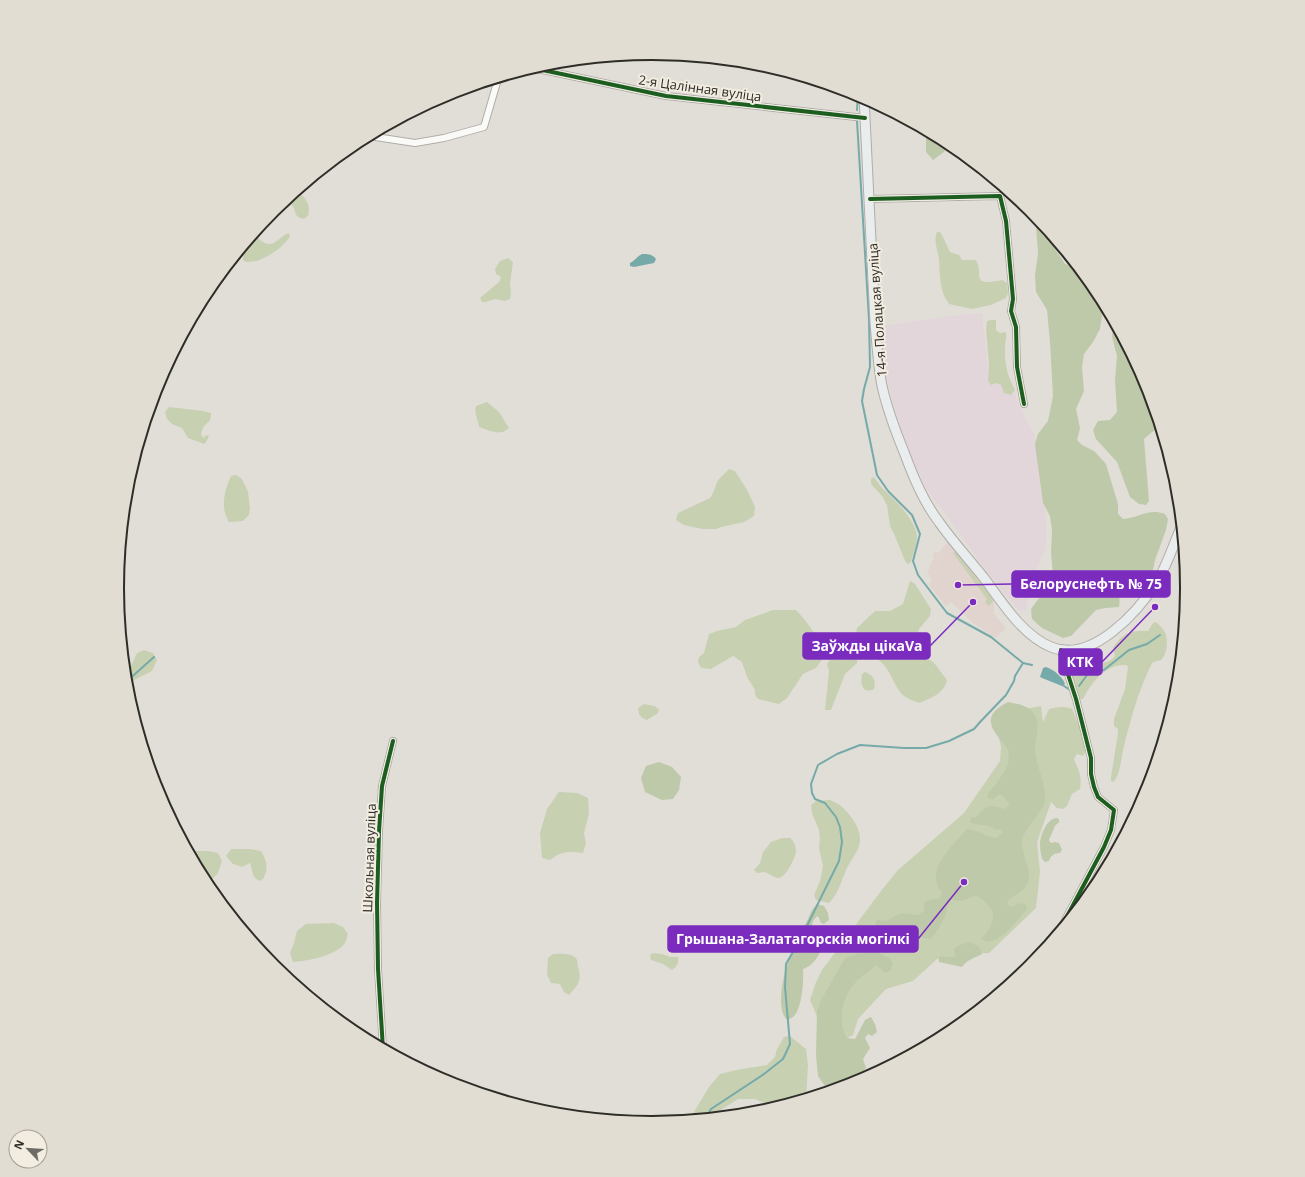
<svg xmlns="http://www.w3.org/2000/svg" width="1305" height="1177" font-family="'Open Sans',sans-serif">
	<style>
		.commercial { fill: #e1d3cd }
		.industrial { fill: #e3d6da }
		.green { fill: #c7d1b2 }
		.forest { fill: #bec9a9 }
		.water { fill: #76aaa9 }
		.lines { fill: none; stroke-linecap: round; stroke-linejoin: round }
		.stream { stroke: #76aaa9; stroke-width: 2 }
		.minor-casing { stroke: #b0ada8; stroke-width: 8 }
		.secondary-casing { stroke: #b0ada8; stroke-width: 11 }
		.minor { stroke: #fafaf9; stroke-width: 6 }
		.secondary { stroke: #eaeded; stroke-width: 9 }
		.cycleway-casing { stroke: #f2ece1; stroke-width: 6 }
		.cycleway { stroke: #1b5e20; stroke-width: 4 }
		.labels { text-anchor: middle; stroke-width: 4; stroke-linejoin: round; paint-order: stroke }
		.street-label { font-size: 13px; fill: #2f2d28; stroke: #f2ece1 }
		.rim { fill: none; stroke: #2f2d28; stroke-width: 2 }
		.leader { fill: none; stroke: #7b2cbf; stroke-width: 1.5 }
		.callout-dot { fill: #7b2cbf; stroke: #f2ece1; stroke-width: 1.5 }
		.callout { fill: #7b2cbf; stroke: #7b2cbf; stroke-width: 1.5 }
		.callout-label { font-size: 14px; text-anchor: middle; font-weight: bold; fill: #fff }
	</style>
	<rect width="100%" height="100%" fill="#e1ded8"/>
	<polygon class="commercial" points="949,541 994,600 994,614 1006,628 995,638 972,622 951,602 946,606 929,585 932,580 927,572 934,558 932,557 935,552 939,553 944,546"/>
	<polygon class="industrial" points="982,313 989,375 1014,393 1028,424 1035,435 1042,474 1046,520 1046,547 1032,579 1026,610 1019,611 993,580 924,485 903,439 893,403 884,365 882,333 884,327 889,325 948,316"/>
	<g class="green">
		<path d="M297,191C306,197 311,205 308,216L304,219C293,217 297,212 292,205L285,208L282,206V203Z"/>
		<path d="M259,228V239C274,252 278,236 289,233L290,236C285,246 270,256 259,260C255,262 250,262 246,262L243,260V254L239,253L242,248L246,249L249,248L246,244Z"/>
		<path d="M937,232H940L942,235L950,252L959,255L962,260H975C986,271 967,288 1002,280L1007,283L1008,293L1006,298L991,305L972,309L949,304C939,291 940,275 939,259C938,249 933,242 937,232Z"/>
		<path d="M508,258L513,262L510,284L511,293L510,299L505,301C501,300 496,298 492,300C487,301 487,303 482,302L480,298L499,282L501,277L496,274L495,269L500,261Z"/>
		<path d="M991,320H996V330L1000,333L1006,332C1007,337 1005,342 1005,347C1004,363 1008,377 1015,390L1011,395L1004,393L1001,385L997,383L991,385L988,381L989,364L986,330L987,321Z"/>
		<path d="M487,402L499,412L509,428C500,437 489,430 479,427C478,418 474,415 476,406Z"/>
		<path d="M169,407L203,411L211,413C211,424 207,421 203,428C202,430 202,433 201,435L204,438L206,435L209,436L206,442L204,444L188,438L182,428L172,424L167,419L165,412Z"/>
		<polygon points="729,469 735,471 747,490 755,507 754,516 744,522 721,527 716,529 702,529 684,525 676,520 678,513 710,498 713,493 718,480"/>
		<path d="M236,475L242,479L248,492L250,508L249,515L243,521L229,522C220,507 224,492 231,476Z"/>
		<path d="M874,477C877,481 880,486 883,489C895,500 916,520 917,537C917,545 913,554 911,562L908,564L905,561L895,536L890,526L887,505L882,496L871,484V479Z"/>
		<polygon points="956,552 992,598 993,601 989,606 985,602 987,599 953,553"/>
		<path d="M910,581L915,584L931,609L930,616L919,629L917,639L922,653L935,664L947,680C944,694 931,698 919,703C914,701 908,699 904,696C894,688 892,672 881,662C873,654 867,659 859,646C855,640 856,635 857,628L875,611H890L903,604Z"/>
		<path d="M773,610H796C810,625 819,637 823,658L816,668L803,674L787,698L779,704L758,699L755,695V690L747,677L742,662L733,656L711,669L701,668L698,662L699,657L704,653L709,634L717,631L736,627L745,620Z"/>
		<path d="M1156,622C1160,626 1165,630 1166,635C1168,642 1167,655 1161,660C1158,661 1154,661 1152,663C1139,689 1131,718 1124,746C1121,758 1121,771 1114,782L1111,781V777L1118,733V729L1114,726V719L1125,689L1128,667L1126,665C1105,664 1092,682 1083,699H1080C1076,692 1073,687 1073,678C1075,657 1104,671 1115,656L1113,648C1123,633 1130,630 1148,631L1153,623Z"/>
		<polygon points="144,650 153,653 157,660 152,671 136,679 127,686 125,674 131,666 137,653"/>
		<polygon points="852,656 857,659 857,663 845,674 831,710 825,710 829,671 827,664 830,660 844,660"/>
		<path d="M865,672C874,675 876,681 874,689C862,695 860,683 862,674Z"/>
		<polygon points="644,704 654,706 659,709 658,713 647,720 642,718 639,714 638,708"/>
		<path d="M1041,706L1043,722L1049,709C1058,707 1064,706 1072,709L1082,733L1086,751L1083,756L1077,754L1074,759C1079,772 1082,775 1080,789L1072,794L1067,806L1063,809L1057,808L1051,802L1037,842L1040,872L1036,908L989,953L971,954L960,962L937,959L913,981L886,989L858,1019L853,1035L844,1040L822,1028L810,1000L816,982L822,970L881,891L898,870L964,813L1000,761L1001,747L995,722L1025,709Z"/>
		<path d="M559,792L577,793L588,798L589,814L584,833L586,843L583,853C569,851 561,851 550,860L542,858L540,833L547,809Z"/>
		<path d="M830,800C833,802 838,803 841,806C851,815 864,831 859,846C856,856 848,863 845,873C840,884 838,894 829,903L816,900L814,895L820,881L823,866L819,848L820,839L819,830L812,813L811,805L816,801Z"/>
		<path d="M782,838H790C794,841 796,846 796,852C795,858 786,877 779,878C773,878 769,873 764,872C762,872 760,873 757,873L754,870L760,863L763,852L771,842Z"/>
		<path d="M231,849H250L261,851C267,861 269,868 263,879L259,881L254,877L250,863L242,867L233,864L226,856Z"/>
		<polygon points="196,851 209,851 218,853 222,861 218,873 208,884 208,887 189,853"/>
		<path d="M334,923L343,927L348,934C347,936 346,941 345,943C336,956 307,961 293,962L290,953L294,943L297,931L306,924Z"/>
		<path d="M654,953L662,954L670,957H678C679,963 677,966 672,970L663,964L651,960L650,957L651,954Z"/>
		<path d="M553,954C559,954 567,953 573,956C578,958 577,962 578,966C582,981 579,984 569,995L564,992L560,984L551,983L547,975L548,958Z"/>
		<polygon points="790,1036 806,1049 808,1065 806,1099 776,1108 755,1099 738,1099 716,1113 713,1118 689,1120 709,1087 720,1074 736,1070 767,1065 775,1057 777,1049 784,1037"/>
	</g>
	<g class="forest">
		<polygon points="926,130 949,143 944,152 933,160 926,152"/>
		<path d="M1035,214L1053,236L1054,247L1065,264L1072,266L1074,262L1098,291L1104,303L1100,329L1093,342L1084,354L1082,367L1084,391L1076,409L1080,428L1077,440L1082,445L1094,451L1106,464L1118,504V514L1123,519C1139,518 1148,508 1165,514L1168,519L1166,530L1155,560L1153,570C1144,578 1140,581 1128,575C1112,586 1122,593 1119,607L1106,608L1096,610L1071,636L1063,638L1042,628L1032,619L1031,609L1043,593L1053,575L1051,552L1052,530L1050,516L1043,503L1035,444L1038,434L1048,421L1053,396L1050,342L1047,310L1036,292L1035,275L1038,253Z"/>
		<polygon points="1114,322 1147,384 1161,427 1152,432 1144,439 1149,501 1146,505 1139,504 1130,497 1117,462 1096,439 1093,430 1098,421 1110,420 1117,412 1115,380 1117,356 1112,337"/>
		<path d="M1008,702C1019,704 1031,706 1036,717C1040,726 1035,741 1035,750C1036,766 1049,790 1044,804C1040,814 1023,831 1022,841C1021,854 1034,874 1027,885C1023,892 1014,896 1008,900L1007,905L1011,907L1021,903L1026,905L1027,909C1017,921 1004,938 989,942L981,939C992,928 999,915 986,903C984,900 980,897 976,896C970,896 967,900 961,901C959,901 954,900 952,899C946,906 948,906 946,914C942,923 937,933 930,939L919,937L904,929L898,932C896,940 898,941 897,949L893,951L886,947L878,944L875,948L881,954L891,959L893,965L890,971L885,973L876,965C870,971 861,976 855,983C842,998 837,1021 847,1038L855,1039L865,1020L871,1017L875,1024L877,1032L872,1036L868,1034L865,1038L870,1048L863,1059L866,1068L855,1079V1084L824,1093L825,1086L818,1076L816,1055L817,1012L821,1000L845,958L859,953L865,954C868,947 867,943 869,936H875L884,938L888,935V929L884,928L877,929L875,924L877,920L886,921L902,913L918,915L924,911V903L929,900L940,898L942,892C940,890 938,887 937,884C930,865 956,842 967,829C980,830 985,837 997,838L1002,833L1001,829L995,830C988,822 978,827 970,822L971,817H976C985,805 991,804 1005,809L1008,807L1009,803L1002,795H998L992,800L987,797L989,792L997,783L1008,765L1009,751C996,733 976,718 1008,702Z"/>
		<polygon points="659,762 672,767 681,777 679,790 673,799 662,800 645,792 641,778 646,766"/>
		<path d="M1056,818L1059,819V822L1055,826L1049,840L1051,843L1055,842L1059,843L1062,850L1060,853C1054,853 1050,856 1049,861L1045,862L1042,859C1041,855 1040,850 1040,845C1040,836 1046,820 1056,818Z"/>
		<path d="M817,904L824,906L828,913L829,920L824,924L821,923L819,918L817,916L813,921L812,926L817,931L822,929L825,933C824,946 817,965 803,969C804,981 802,1009 793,1017C792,1018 789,1019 787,1020C781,1013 781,1006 781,997C783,963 799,939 812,910Z"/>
		<path d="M970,942L979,947L982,954C973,959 968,959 962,967L939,962V957C944,955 950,959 955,956L954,949L959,945Z"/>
	</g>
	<g class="water">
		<path d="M642,254C648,254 652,254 656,259L654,263L634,267L630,266V263C635,261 637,256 642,254Z"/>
		<path d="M1046,667C1054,670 1062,676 1065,684L1062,686L1042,678L1040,677L1043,668Z"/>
	</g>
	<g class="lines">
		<g class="stream">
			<polyline points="857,110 858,94"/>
			<polyline points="857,121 869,319 870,367 864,389 862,401 877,475 888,491 912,515 920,534 913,561 918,575 947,613 991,637 1023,663 1032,665"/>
			<polyline points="126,682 154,657"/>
			<polyline points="1061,684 1070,690"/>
			<polyline points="1079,686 1087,675 1104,670 1129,650 1147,644 1160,635"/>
			<polyline points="705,1119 711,1109 764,1074 783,1059 790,1044 785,987 786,964 801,938 839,861 842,842 840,827 836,817 825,803 815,799 812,793 811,784 818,765 837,754 860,745 904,748 926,748 949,741 974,729 981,721 1006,695 1014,681 1015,676 1023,663"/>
		</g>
		<defs>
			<g id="minor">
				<polyline points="533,68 666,96 865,118"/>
				<polyline points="369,136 415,143 444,138 484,127 498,79"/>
				<polyline points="870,199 1000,196 1006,221 1013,299 1011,311 1016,327 1017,367 1024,404"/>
				<polyline points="1050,944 1063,924 1104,847 1111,830 1114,810 1098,797 1094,787 1091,774 1091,758 1076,699 1063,659 1061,650"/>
				<polyline points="383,1049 378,969 377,903 379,831 382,786 393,741"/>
			</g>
			<path id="secondary" d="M864,97L875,323C877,344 878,365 882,386C887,408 895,430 904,452C913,476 923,501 939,522C953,542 969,559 984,578C1002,602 1022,635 1051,647C1092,664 1139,611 1158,580C1168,563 1174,543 1182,525"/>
		</defs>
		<use href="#minor" class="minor-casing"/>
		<use href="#secondary" class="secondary-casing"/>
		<use href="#minor" class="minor"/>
		<use href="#secondary" class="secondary"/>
		<defs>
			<g id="cycleway">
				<polyline points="533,68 666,96 865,118"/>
				<polyline points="870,199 1000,196 1006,221 1013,299 1011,311 1016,327 1017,367 1024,404"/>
				<polyline points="1050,944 1063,924 1104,847 1111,830 1114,810 1098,797 1094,787 1091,774 1091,758 1076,699 1063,659 1061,650"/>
				<polyline points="383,1049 378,969 377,903 379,831 382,786 393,741"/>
			</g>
		</defs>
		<use href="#cycleway" class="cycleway-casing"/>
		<use href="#cycleway" class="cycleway"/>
	</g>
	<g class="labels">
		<g class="street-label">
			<text transform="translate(700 88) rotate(8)" y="5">2-я Цалінная вуліца</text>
			<text transform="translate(877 310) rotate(-94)" y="5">14-я Полацкая вуліца</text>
			<text transform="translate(369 858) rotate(-88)" y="5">Школьная вуліца</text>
		</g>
	</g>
	<path d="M0 0H1305V1177H0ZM124 588a528 528 0 1 1 1056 0a528 528 0 1 1-1056 0Z" fill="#e2ddd2" fill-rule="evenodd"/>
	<path class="rim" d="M124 588a528 528 0 1 1 1056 0a528 528 0 1 1-1056 0Z"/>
	<path class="leader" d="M958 585L1012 584M973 602L930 646M1155 607L1102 662M964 882L918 939"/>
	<g class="callout-dot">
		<circle cx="958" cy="585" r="4"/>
		<circle cx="973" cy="602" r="4"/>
		<circle cx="1155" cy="607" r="4"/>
		<circle cx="964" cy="882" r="4"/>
	</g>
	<g class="callout">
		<rect x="1012" y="571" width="158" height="26" rx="4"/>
		<rect x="803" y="633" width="127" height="26" rx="4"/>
		<rect x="1059" y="649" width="43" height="26" rx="4"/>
		<rect x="668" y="926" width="250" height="26" rx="4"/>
	</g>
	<g class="callout-label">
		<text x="1091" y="589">Белоруснефть № 75</text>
		<text x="867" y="651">Заўжды цікаVа</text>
		<text x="1080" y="667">КТК</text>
		<text x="793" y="944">Грышана-Залатагорскія могілкі</text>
	</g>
	<g transform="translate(28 1149) rotate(295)"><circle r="19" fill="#f2ece1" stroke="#a4a097"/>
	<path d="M0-3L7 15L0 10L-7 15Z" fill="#6d6b66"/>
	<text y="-6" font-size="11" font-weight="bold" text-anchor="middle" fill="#2f2d28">N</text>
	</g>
</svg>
